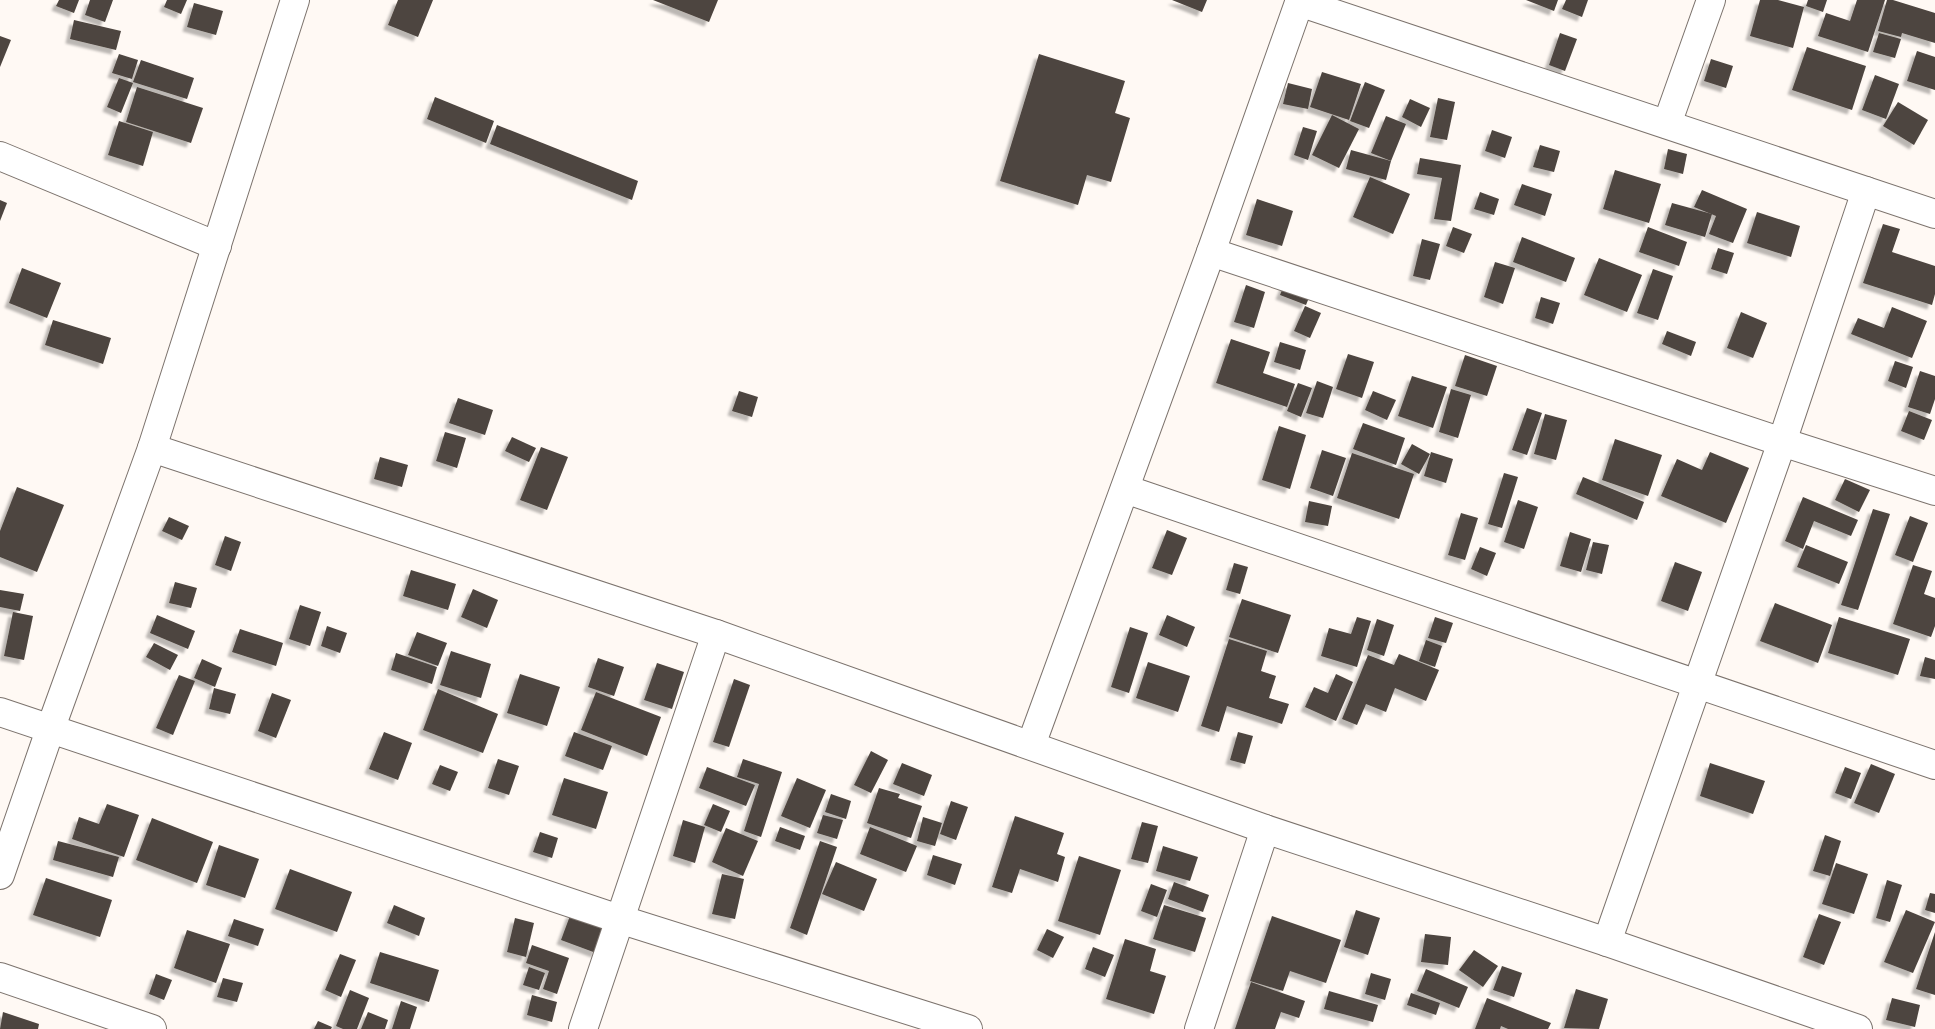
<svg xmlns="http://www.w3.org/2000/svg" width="1935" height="1029" font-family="Overpass,sans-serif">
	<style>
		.building { fill: #4d453f; filter: url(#shadow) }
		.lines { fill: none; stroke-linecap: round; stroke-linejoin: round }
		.minor-casing { stroke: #7c736d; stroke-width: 30 }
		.minor { stroke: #fff; stroke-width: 28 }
	</style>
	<defs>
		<filter id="shadow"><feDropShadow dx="-4.5" dy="4.5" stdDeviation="1" flood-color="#0004"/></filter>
	</defs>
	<rect width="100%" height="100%" fill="#fff9f4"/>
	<g class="building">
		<polygon points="59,0 79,0 74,13 56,6"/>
		<polygon points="90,0 113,0 105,22 85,15"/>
		<polygon points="167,0 187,0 181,14 164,7"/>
		<polygon points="398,0 433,0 418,37 388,25"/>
		<polygon points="653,0 718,0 709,22"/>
		<polygon points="1172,0 1207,0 1202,12"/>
		<polygon points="1526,0 1558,0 1554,11"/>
		<polygon points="1566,0 1588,0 1582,17 1562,9"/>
		<polygon points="1760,0 1778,0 1804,7 1793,48 1750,36"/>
		<polygon points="1808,0 1827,0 1823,12 1806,6"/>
		<polygon points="1857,0 1885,0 1868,52 1818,36 1826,13 1850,21"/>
		<polygon points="1887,0 1893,0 1935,13 1935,43 1902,33 1901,37 1878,31"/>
		<polygon points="194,3 223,11 216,35 187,27"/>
		<polygon points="74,20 121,31 116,50 70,39"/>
		<polygon points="1560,33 1577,39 1565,71 1549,65"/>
		<polygon points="1879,33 1901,39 1895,58 1873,52"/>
		<polygon points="0,36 11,40 0,67"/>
		<polygon points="1807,47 1866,66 1852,110 1792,90"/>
		<polygon points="1917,51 1935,57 1935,90 1907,81"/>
		<polygon points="119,54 138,60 132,79 112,73"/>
		<polygon points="1039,54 1125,81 1115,113 1130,118 1111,182 1087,175 1078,205 1000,181"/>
		<polygon points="1711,59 1733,66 1726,88 1704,81"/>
		<polygon points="141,60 194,78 187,99 133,82"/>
		<polygon points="1322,72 1361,84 1349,120 1310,107"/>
		<polygon points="1875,75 1899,84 1886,119 1862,110"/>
		<polygon points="119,78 133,83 121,113 107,107"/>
		<polygon points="1365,82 1385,90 1369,128 1350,121"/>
		<polygon points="1288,83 1312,89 1308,109 1283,104"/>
		<polygon points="137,87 203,108 191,143 126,122"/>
		<polygon points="435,97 494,121 486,143 427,119"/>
		<polygon points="1438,98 1455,102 1447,140 1430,137"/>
		<polygon points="1410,99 1430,108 1421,127 1402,117"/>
		<polygon points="1898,102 1928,120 1914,145 1883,126"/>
		<polygon points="1332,115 1359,129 1339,168 1312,155"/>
		<polygon points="1386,116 1406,124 1391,161 1371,153"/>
		<polygon points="119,121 153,132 143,166 108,155"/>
		<polygon points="497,125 638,181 632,200 490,144"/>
		<polygon points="1303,127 1317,131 1308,160 1294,155"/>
		<polygon points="1492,130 1512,137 1505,158 1485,151"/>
		<polygon points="1540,145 1560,151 1554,172 1533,167"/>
		<polygon points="1668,149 1687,154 1683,174 1664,169"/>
		<polygon points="1351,150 1391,161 1386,180 1346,169"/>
		<polygon points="1420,158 1461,165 1451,221 1434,219 1442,178 1417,174"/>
		<polygon points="1615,170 1661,184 1649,223 1603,209"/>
		<polygon points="1370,177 1410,194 1393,234 1353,217"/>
		<polygon points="1522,184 1552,194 1545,216 1514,205"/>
		<polygon points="1702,190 1747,209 1733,243 1709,234 1716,216 1694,207"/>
		<polygon points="1480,192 1499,199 1494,215 1474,209"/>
		<polygon points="1257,199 1293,211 1282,246 1246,235"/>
		<polygon points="0,200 7,203 0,221"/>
		<polygon points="1672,203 1712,214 1705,237 1665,225"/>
		<polygon points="1757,212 1800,226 1791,257 1747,243"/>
		<polygon points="1883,224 1900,229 1892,252 1935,266 1935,294 1932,305 1863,283"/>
		<polygon points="1453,227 1472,234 1464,253 1446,246"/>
		<polygon points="1648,227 1687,242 1679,266 1639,252"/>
		<polygon points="1522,237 1575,258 1566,282 1513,262"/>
		<polygon points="1422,239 1440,244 1430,280 1413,276"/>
		<polygon points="1718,248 1734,253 1727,274 1711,269"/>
		<polygon points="1599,258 1642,275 1627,312 1584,295"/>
		<polygon points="1495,262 1515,268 1503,304 1484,297"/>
		<polygon points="22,268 61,283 47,318 9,303"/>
		<polygon points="1653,269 1673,276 1658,320 1637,313"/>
		<polygon points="1286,280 1312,290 1306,305 1280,295"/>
		<polygon points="1246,285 1265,292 1254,328 1234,322"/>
		<polygon points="1541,297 1560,303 1553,324 1535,318"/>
		<polygon points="1305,306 1321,313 1310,338 1294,331"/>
		<polygon points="1892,307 1927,321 1912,358 1851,334 1858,318 1884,328"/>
		<polygon points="1741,312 1767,323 1753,358 1727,348"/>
		<polygon points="53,320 111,338 103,364 45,345"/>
		<polygon points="1667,331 1696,342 1691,356 1662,344"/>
		<polygon points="1231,339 1270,352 1263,373 1295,384 1287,407 1216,383"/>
		<polygon points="1280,342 1306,350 1300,370 1274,362"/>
		<polygon points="1348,354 1374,362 1362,398 1336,389"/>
		<polygon points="1465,355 1497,366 1487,396 1455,386"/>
		<polygon points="1895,361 1913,367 1906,388 1888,381"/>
		<polygon points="1920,371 1935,376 1935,399 1930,414 1908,407"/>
		<polygon points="1412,376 1447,387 1433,428 1398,416"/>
		<polygon points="1317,381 1333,387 1323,418 1306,413"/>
		<polygon points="1298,383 1312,388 1301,417 1287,411"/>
		<polygon points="1451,389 1471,395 1458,438 1439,432"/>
		<polygon points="739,391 758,397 752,417 732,411"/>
		<polygon points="1373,391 1396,400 1387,420 1365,410"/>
		<polygon points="458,398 493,410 485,435 449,423"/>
		<polygon points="1527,408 1542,413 1527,455 1512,450"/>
		<polygon points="1909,411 1932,420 1924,440 1901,431"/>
		<polygon points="1545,414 1567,420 1556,460 1534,454"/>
		<polygon points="1363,423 1405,438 1396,465 1353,449"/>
		<polygon points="1279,426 1306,435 1290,489 1262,480"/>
		<polygon points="445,432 466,438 457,468 436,461"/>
		<polygon points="512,437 536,448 529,462 505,451"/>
		<polygon points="1615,439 1662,455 1648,496 1602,480"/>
		<polygon points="1412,444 1430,454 1419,474 1401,464"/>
		<polygon points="541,447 568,457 547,510 520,500"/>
		<polygon points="1322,450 1346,458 1333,496 1310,488"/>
		<polygon points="1431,452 1453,459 1446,483 1424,476"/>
		<polygon points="1710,452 1749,468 1726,523 1661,496 1677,459 1702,470"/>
		<polygon points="1352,453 1414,474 1399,519 1337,498"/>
		<polygon points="380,457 408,465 402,487 374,479"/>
		<polygon points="1504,473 1518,477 1502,528 1488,524"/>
		<polygon points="1583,477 1644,502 1637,520 1576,494"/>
		<polygon points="1845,479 1870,490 1859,512 1835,500"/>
		<polygon points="17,487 64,505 37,572 0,557 0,531"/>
		<polygon points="1803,497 1858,520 1851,536 1814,521 1803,549 1785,541"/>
		<polygon points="1518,500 1538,507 1524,549 1504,542"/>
		<polygon points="1309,501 1332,506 1328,526 1305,522"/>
		<polygon points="1873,509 1890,514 1858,610 1841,605"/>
		<polygon points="1461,513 1478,518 1465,560 1448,555"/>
		<polygon points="1910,516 1928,523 1913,562 1895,555"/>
		<polygon points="169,517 189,526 182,540 162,531"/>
		<polygon points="1167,530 1187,538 1172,575 1152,568"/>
		<polygon points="1570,532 1591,539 1581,572 1560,566"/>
		<polygon points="225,536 241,542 231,571 215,565"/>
		<polygon points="1593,542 1609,545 1602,574 1586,570"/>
		<polygon points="1806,545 1848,562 1839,584 1797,567"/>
		<polygon points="1480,547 1496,553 1487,576 1471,569"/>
		<polygon points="1675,562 1702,572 1688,611 1661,601"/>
		<polygon points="1234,563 1248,567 1240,594 1226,590"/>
		<polygon points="1913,565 1932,571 1924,594 1935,598 1935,626 1931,637 1893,624"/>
		<polygon points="411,570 456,584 448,610 403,596"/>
		<polygon points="175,582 197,588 191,608 169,603"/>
		<polygon points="473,589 498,600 487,628 461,617"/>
		<polygon points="0,590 24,594 20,611 0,607"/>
		<polygon points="1242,599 1291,615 1278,653 1229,637"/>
		<polygon points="1775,603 1832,625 1818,663 1760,641"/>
		<polygon points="300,605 321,612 310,646 289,639"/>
		<polygon points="13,612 33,616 24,660 4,656"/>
		<polygon points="157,615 195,631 188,649 150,633"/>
		<polygon points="1167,615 1195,627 1187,647 1159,635"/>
		<polygon points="1357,617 1371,621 1357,667 1321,656 1329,628 1351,634"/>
		<polygon points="1435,617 1453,623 1446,643 1428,638"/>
		<polygon points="1839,617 1910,639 1898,675 1828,653"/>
		<polygon points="1377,619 1394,625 1384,656 1367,650"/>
		<polygon points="327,626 347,633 340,653 321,646"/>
		<polygon points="1130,627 1148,633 1129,693 1111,687"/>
		<polygon points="240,629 283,643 276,666 232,652"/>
		<polygon points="417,632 447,643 438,666 408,655"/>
		<polygon points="1229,639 1267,651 1261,671 1276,676 1269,698 1289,704 1282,724 1227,706 1219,732 1201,726"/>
		<polygon points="1426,640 1442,646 1435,667 1419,661"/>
		<polygon points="154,643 178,655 170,670 146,657"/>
		<polygon points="451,651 491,664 481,698 440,685"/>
		<polygon points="396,653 437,667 432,684 391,670"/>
		<polygon points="1399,654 1439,670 1426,701 1395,688 1386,712 1366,704 1357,725 1342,719 1368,655 1394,665"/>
		<polygon points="1925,657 1935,660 1935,679 1920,676"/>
		<polygon points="598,658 624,667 614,696 588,687"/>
		<polygon points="202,659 222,668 215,687 194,678"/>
		<polygon points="1148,662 1190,676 1178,712 1136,698"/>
		<polygon points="657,663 684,672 672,709 644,700"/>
		<polygon points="520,674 560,687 547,726 507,713"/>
		<polygon points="1336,674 1353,682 1336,721 1305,707 1314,687 1328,693"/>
		<polygon points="179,675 195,681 173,735 156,728"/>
		<polygon points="734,679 750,685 729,747 713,742"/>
		<polygon points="214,688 236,694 230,714 209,709"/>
		<polygon points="438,689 498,714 483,753 423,730"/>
		<polygon points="596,692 661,717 647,756 581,730"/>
		<polygon points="272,693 291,700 276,738 258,731"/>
		<polygon points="384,732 412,743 398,780 369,769"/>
		<polygon points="574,732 612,746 603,770 565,756"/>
		<polygon points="1238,732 1253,736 1245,764 1230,760"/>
		<polygon points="871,751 888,760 871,793 854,785"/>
		<polygon points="498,759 519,766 509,795 488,788"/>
		<polygon points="743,759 782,772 761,837 744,831 759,784 737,777"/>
		<polygon points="902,763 932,775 924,796 893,784"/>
		<polygon points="1710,763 1765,781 1753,814 1700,796"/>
		<polygon points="1871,764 1895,774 1879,813 1854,803"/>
		<polygon points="440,765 458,772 450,791 432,784"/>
		<polygon points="707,767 755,785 746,806 699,788"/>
		<polygon points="1845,767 1861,773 1851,799 1835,793"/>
		<polygon points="564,778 608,792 596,829 552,815"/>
		<polygon points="797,778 826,790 810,828 781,816"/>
		<polygon points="879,788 900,794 898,798 922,806 911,838 867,823"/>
		<polygon points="831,794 851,801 846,819 825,812"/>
		<polygon points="951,801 968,807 956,840 940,834"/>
		<polygon points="107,804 139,815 124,857 72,839 79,817 99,824"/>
		<polygon points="713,804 730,811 721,832 704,825"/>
		<polygon points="823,815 843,820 837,839 817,833"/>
		<polygon points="1015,816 1064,833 1057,854 1065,857 1058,882 1020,869 1012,893 992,887"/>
		<polygon points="923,817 942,823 935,846 917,841"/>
		<polygon points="152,818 213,842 197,883 136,860"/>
		<polygon points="683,820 705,827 695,863 673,856"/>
		<polygon points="1142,822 1158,826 1148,863 1131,859"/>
		<polygon points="780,827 805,836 800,850 775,841"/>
		<polygon points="870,827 917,846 906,872 860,854"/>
		<polygon points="726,828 758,841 743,876 712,862"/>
		<polygon points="540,832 558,838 552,858 533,852"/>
		<polygon points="1825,835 1841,841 1830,876 1813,871"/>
		<polygon points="58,841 119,857 113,877 53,860"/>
		<polygon points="820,841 837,847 807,935 790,928"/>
		<polygon points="219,845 259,859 245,898 206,885"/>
		<polygon points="1163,846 1198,857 1190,881 1156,871"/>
		<polygon points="933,855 962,864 955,885 927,875"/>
		<polygon points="1079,856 1121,870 1100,935 1058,921"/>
		<polygon points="836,862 877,879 864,911 822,894"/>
		<polygon points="1836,863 1868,874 1854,914 1822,904"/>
		<polygon points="290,869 352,892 337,932 275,909"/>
		<polygon points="722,874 744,879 735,919 712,914"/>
		<polygon points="46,878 112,900 100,937 33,915"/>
		<polygon points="1887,880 1902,885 1890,922 1876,918"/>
		<polygon points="1174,882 1209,895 1203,912 1168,899"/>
		<polygon points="1151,884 1167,890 1157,917 1141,911"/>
		<polygon points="1930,893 1935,894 1935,913 1925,910"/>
		<polygon points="394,905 425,918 419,936 387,923"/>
		<polygon points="1164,905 1206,918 1195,952 1153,939"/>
		<polygon points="1356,910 1380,918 1368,955 1344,947"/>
		<polygon points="1906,910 1935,922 1913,973 1884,962"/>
		<polygon points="571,913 606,926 596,953 561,940"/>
		<polygon points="1819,914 1841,922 1824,965 1803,957"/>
		<polygon points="1272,916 1341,940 1326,983 1290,971 1283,991 1250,981"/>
		<polygon points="515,918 534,923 526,957 507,952"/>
		<polygon points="234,919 264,929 258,946 228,936"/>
		<polygon points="1047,929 1064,937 1053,958 1037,950"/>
		<polygon points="187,930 230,944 216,983 174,968"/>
		<polygon points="1935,932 1935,995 1916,989"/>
		<polygon points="1425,934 1451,937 1448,965 1421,962"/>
		<polygon points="1125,939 1156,949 1150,971 1166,976 1154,1014 1106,999"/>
		<polygon points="532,945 569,958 557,994 543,989 549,971 526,963"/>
		<polygon points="1093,947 1114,955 1105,977 1085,969"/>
		<polygon points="1474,950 1498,966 1483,987 1459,970"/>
		<polygon points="380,952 439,970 429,1002 370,983"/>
		<polygon points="340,954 356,960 341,997 325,990"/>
		<polygon points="1502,966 1522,973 1514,997 1493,990"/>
		<polygon points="529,967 545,973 539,990 523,985"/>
		<polygon points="1426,969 1468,987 1459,1008 1417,991"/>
		<polygon points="1371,973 1391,979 1385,1000 1365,994"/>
		<polygon points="156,974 172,980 164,1000 149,994"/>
		<polygon points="223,978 243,983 237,1002 217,997"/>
		<polygon points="1251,982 1305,1001 1299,1018 1281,1012 1275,1029 1235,1029"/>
		<polygon points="1576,989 1608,999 1599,1029 1564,1028"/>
		<polygon points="350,990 369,998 357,1029 343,1029 336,1026"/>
		<polygon points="1329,991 1378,1005 1373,1022 1324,1009"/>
		<polygon points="1411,993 1440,1003 1436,1015 1407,1005"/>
		<polygon points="532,995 557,1002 552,1022 527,1015"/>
		<polygon points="1487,998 1551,1023 1548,1029 1508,1029 1501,1026 1500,1029 1475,1029"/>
		<polygon points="1892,998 1920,1005 1915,1027 1886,1020"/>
		<polygon points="401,1001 417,1007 410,1029 392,1029"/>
		<polygon points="3,1012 39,1024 38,1029 0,1029"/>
		<polygon points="368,1012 388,1020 385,1029 361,1029"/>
		<polygon points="318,1021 332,1027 331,1029 314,1029"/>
	</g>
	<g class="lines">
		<defs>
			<g id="minor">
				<polyline points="1299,2 1935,214"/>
				<polyline points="1667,124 1711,0"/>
				<polyline points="0,156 217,246"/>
				<polyline points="1211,252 1782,442 1935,491"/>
				<polyline points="152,448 716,634 1265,829 1607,942 1858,1029"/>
				<polyline points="1125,489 1935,765"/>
				<polyline points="0,712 619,919 968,1029"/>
				<polyline points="1031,745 1211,252 1300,0"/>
				<polyline points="0,875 50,730 152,448 295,0"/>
				<polyline points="1607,942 1782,442 1866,191"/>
				<polyline points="0,977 152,1029"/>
				<polyline points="583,1029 716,634"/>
				<polyline points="1199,1029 1265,829"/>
			</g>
		</defs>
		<use href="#minor" class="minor-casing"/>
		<use href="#minor" class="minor"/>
	</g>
</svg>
